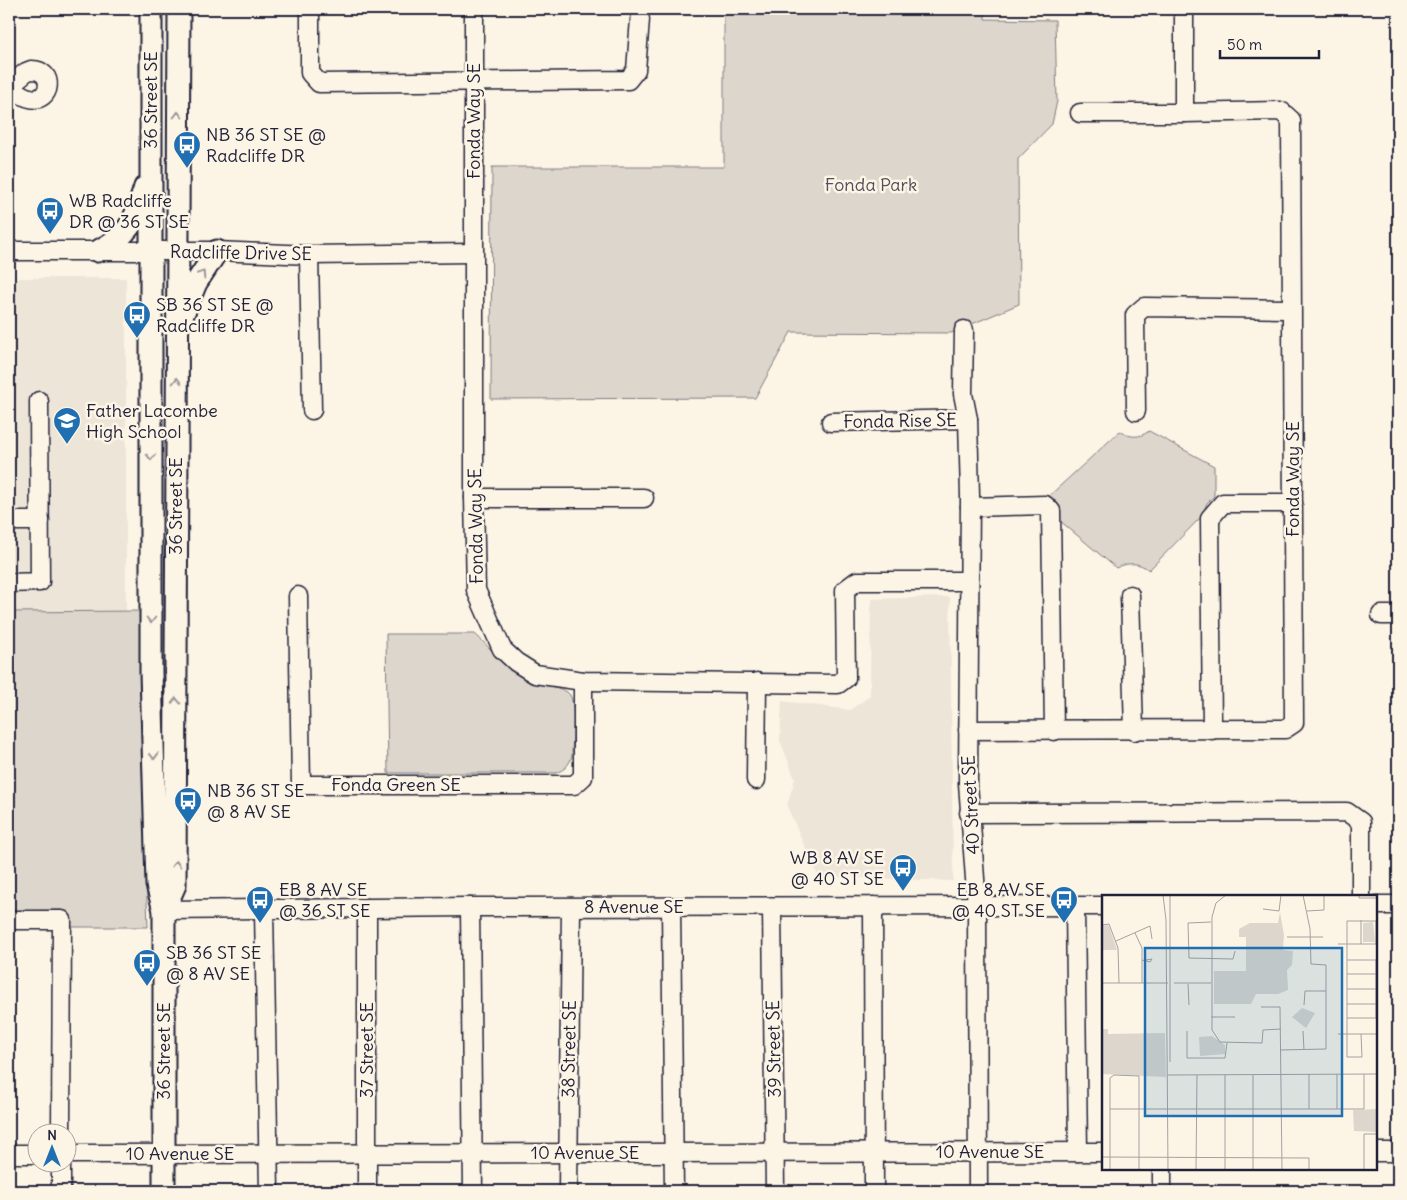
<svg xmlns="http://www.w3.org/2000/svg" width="1407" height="1200" font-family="Delius,sans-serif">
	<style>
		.built { fill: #ece5d8 }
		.green { fill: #dcd6cc; stroke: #7f7c84 }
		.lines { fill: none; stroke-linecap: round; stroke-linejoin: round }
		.minor-casing { stroke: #22223b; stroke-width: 21 }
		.major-casing { stroke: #22223b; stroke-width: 25 }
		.minor { stroke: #fcf5e5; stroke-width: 18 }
		.major { stroke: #fcf5e5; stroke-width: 21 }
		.oneway { stroke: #9a9698 }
		.labels { text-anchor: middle; stroke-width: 5; stroke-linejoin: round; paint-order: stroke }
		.street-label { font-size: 18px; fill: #22223b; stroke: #fcf5e5 }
		.poi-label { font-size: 18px; fill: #22223b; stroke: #fcf5e5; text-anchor: start }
		.park-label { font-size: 18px; fill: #504f5f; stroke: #fcf5e5 }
		.inset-road { fill: none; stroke: #a5a1a1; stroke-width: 1 }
		.view { fill: #1f6fb2; fill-opacity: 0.15; stroke: #1f6fb2; stroke-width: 2.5 }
		.inset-edge { fill: none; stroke: #22223b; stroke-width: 2.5 }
	</style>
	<rect width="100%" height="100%" fill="#fcf5e5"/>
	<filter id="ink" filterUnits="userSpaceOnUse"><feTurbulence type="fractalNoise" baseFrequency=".02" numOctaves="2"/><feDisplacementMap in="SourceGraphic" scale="10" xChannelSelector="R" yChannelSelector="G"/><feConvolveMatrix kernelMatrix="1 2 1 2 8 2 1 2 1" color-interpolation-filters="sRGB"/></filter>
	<g filter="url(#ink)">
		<g class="built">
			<polygon points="9,278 126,278 126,611 9,612"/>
			<polygon points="950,597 953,881 818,876 787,806 795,779 780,740 782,701 850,710 870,696 871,599"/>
		</g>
		<g class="green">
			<polygon points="724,9 985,9 985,19 1055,20 1057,101 1052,124 1018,159 1019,304 951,333 791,332 755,398 491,399 492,167 724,167"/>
			<path d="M1120,431C1130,438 1140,438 1149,431L1214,466V496L1207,503L1202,516L1149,570C1139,562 1128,562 1116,568L1059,520L1055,507L1048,497Z"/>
			<polygon points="143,611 145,851 148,927 70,927 62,910 9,911 9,612"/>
			<path d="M386,634H475C494,651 505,669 530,681C540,686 564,686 570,695C576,705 572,743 572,756C569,765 565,770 555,773H388Z"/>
		</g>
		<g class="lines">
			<defs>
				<g id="minor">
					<polyline points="310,9 310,73 319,83 628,80 636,70 640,19"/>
					<polyline points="474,9 474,498 476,590 502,649 516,662 535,674 583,681 838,684 846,678 845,590 857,581 969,581"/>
					<path d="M31,70C56,69 51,104 30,98C22,97 15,90 9,86L26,72Z"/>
					<polyline points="1080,113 1184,113"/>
					<polyline points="9,251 217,251 309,255 473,253"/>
					<polyline points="309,255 312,410"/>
					<polyline points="964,330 963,394 968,419 970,496 968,783 977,906 978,1191"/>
					<polyline points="1136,411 1135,315 1144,307 1291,309"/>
					<polyline points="831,422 968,419"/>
					<polyline points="474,498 644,498"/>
					<polyline points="970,507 1045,505 1051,511 1054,731"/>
					<polyline points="9,521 40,521"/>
					<polyline points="9,583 40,582 39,401"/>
					<polyline points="1130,595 1134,731"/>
					<polyline points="298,596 301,785 574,785 583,777 583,681"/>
					<polyline points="1381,615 1398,615"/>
					<polyline points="968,730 1285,729 1294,723 1291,120 1281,111 1184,113 1184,9"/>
					<polyline points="1212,730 1210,518 1223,503 1293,503"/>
					<polyline points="756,780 757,682"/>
					<polyline points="969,813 1347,812 1361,822 1361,896"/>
					<polyline points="1376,905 1398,905"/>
					<polyline points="873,906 874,1191"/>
					<polyline points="1075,906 1078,1152"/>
					<polyline points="470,907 473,1191"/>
					<polyline points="671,907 674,1191"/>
					<polyline points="772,907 775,1191"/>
					<polyline points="164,910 470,907 1103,906"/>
					<polyline points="264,910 269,1191"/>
					<polyline points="9,920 62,920 61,1132"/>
					<polyline points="1376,1152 1398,1152"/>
					<polyline points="9,1154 38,1154"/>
					<polyline points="68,1154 1103,1152"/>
					<polyline points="61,1191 61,1162"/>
					<polyline points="367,1191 367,908"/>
					<polyline points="568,1191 571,907"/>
					<polyline points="1162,1191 1162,1169"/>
				</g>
				<g id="major">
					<polyline points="151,9 151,672 157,885 164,910 164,1191"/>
					<path d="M98,251C131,234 134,222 145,187"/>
					<polyline points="181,319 196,283 217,251"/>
					<polyline points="164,910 175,885 179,9"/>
				</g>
			</defs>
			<use href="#minor" class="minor-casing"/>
			<use href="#major" class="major-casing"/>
			<use href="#minor" class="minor"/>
			<use href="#major" class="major"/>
		</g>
		<defs><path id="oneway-chevron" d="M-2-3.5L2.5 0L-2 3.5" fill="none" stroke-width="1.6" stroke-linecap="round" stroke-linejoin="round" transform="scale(1.25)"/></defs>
		<g class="oneway">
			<use href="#oneway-chevron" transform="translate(178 115) rotate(-90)"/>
			<use href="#oneway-chevron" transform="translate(202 274) rotate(-56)"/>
			<use href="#oneway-chevron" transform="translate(177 381) rotate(-90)"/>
			<use href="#oneway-chevron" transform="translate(151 457) rotate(90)"/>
			<use href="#oneway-chevron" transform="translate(151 620) rotate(90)"/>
			<use href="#oneway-chevron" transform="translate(176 701) rotate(-90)"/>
			<use href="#oneway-chevron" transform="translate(154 756) rotate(88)"/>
			<use href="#oneway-chevron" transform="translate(176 864) rotate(-89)"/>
		</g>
	</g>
	<defs>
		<symbol id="bus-pin" viewBox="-11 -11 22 30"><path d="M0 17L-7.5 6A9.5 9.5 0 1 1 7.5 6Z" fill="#1f6fb2" stroke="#fcf5e5"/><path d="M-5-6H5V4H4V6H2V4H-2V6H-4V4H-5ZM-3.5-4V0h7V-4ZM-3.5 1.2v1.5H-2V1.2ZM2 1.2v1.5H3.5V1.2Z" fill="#fff"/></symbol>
		<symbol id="school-pin" viewBox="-11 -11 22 30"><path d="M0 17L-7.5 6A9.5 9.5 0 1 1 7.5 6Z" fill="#1f6fb2" stroke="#fcf5e5"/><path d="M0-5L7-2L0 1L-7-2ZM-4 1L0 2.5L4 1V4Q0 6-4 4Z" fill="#fff"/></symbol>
	</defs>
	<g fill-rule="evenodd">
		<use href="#bus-pin" x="171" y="129" width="32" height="43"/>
		<use href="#bus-pin" x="34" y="195" width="32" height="43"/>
		<use href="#bus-pin" x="121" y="299" width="32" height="43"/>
		<use href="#school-pin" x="51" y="405" width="32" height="43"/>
		<use href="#bus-pin" x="172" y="785" width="32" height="43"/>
		<use href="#bus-pin" x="887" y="852" width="32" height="43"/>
		<use href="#bus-pin" x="244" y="884" width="32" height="43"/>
		<use href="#bus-pin" x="1048" y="884" width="32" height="43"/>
		<use href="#bus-pin" x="131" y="947" width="32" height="43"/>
	</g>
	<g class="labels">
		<g class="street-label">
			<text transform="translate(151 100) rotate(-90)" y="6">36 Street SE</text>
			<text transform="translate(474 121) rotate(-90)" y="6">Fonda Way SE</text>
			<text transform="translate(241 253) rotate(1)" y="6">Radcliffe Drive SE</text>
			<text transform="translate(900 421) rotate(-1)" y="6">Fonda Rise SE</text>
			<text transform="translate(1293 479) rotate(-90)" y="6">Fonda Way SE</text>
			<text transform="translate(176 506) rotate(-90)" y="6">36 Street SE</text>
			<text transform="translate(476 526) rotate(-91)" y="6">Fonda Way SE</text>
			<text x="396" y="791">Fonda Green SE</text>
			<text transform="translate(971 805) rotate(-93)" y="6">40 Street SE</text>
			<text x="634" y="913">8 Avenue SE</text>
			<text transform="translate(569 1049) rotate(-89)" y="6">38 Street SE</text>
			<text transform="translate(774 1049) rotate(-91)" y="6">39 Street SE</text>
			<text transform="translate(367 1050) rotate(-90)" y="6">37 Street SE</text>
			<text transform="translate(164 1051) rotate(-90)" y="6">36 Street SE</text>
			<text x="990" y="1158">10 Avenue SE</text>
			<text x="585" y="1159">10 Avenue SE</text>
			<text x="180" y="1160">10 Avenue SE</text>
		</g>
		<g class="poi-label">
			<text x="206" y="141">NB 36 ST SE @<tspan x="206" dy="21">Radcliffe DR</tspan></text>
			<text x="69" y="207">WB Radcliffe<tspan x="69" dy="21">DR @ 36 ST SE</tspan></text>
			<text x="156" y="311">SB 36 ST SE @<tspan x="156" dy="21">Radcliffe DR</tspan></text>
			<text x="86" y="417">Father Lacombe<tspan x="86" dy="21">High School</tspan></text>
			<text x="207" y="797">NB 36 ST SE<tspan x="207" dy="21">@ 8 AV SE</tspan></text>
			<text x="884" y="864" text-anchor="end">WB 8 AV SE<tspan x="884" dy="21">@ 40 ST SE</tspan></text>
			<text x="279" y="896">EB 8 AV SE<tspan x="279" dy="21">@ 36 ST SE</tspan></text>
			<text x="1045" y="896" text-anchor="end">EB 8 AV SE<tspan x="1045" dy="21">@ 40 ST SE</tspan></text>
			<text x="166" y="959">SB 36 ST SE<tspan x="166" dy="21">@ 8 AV SE</tspan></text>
		</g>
		<g class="park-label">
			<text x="871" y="191">Fonda Park</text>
		</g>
	</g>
	<g transform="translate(1102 895)">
		<rect width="275" height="275" fill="#fcf5e5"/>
		<path d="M178,17L182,40L181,55L191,56L190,70L185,75L186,95L176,99H154L149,109H112V76H144V42H137V34L148,28H176ZM271,27L273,47H261V28ZM5,30L7,31L15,55H0V31ZM200,113L213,118L204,133L190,122ZM0,134H6V139L63,138L64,182L0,179ZM110,141L123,150V159L98,161L97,142ZM275,214V237L252,236L251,215Z" fill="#dcd6cc"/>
		<path class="inset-road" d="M61,0L64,25L66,275M124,0L114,8L110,22V135L118,147L160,148L161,135L179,134M257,0V3H275M161,14L177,16L179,0M205,16L222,15V0M109,27L86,28L87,63L131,64L133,56M0,30L7,29L16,53L17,88M33,38L40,53V88M185,42H221M14,46L48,31L50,44M236,49H275M259,49V25M40,65L48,67L50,64L44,65M245,79H274M0,88H66M72,88H109M86,89L87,110M245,94H274M245,109H274M202,110L203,96H224M159,112H178L180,275M109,122H133M245,123H274V65H245M85,136V163H123L125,148M201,136L202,155M236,139H275M259,139L260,162H245V26H274V49M178,155L224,154V70L209,69L208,34L201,0M68,167V0M235,179V214M66,180L275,179M151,180V275M8,214H262V179M207,214V179M0,262L207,263V275M8,275V183L12,180L37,181V275M94,275L95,180M123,275V180M262,275V239H275"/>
		<path class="view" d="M43,53H240V221H43Z"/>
		<rect width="275" height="275" class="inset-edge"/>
	</g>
	<rect width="1407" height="1200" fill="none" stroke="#fcf5e5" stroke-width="30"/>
	<rect x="15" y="15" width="1377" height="1170" fill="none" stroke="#22223b" stroke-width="2" filter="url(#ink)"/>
	<g transform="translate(52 1148)"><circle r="24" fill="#fcf5e5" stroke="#a5a1a1"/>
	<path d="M0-4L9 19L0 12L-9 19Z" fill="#1f6fb2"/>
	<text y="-8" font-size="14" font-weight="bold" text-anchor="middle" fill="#22223b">N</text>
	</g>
	<path d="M1220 50v8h99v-8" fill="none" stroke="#22223b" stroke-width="2.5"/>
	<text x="1227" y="50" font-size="15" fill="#22223b" stroke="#fcf5e5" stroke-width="4" paint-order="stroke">50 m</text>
</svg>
